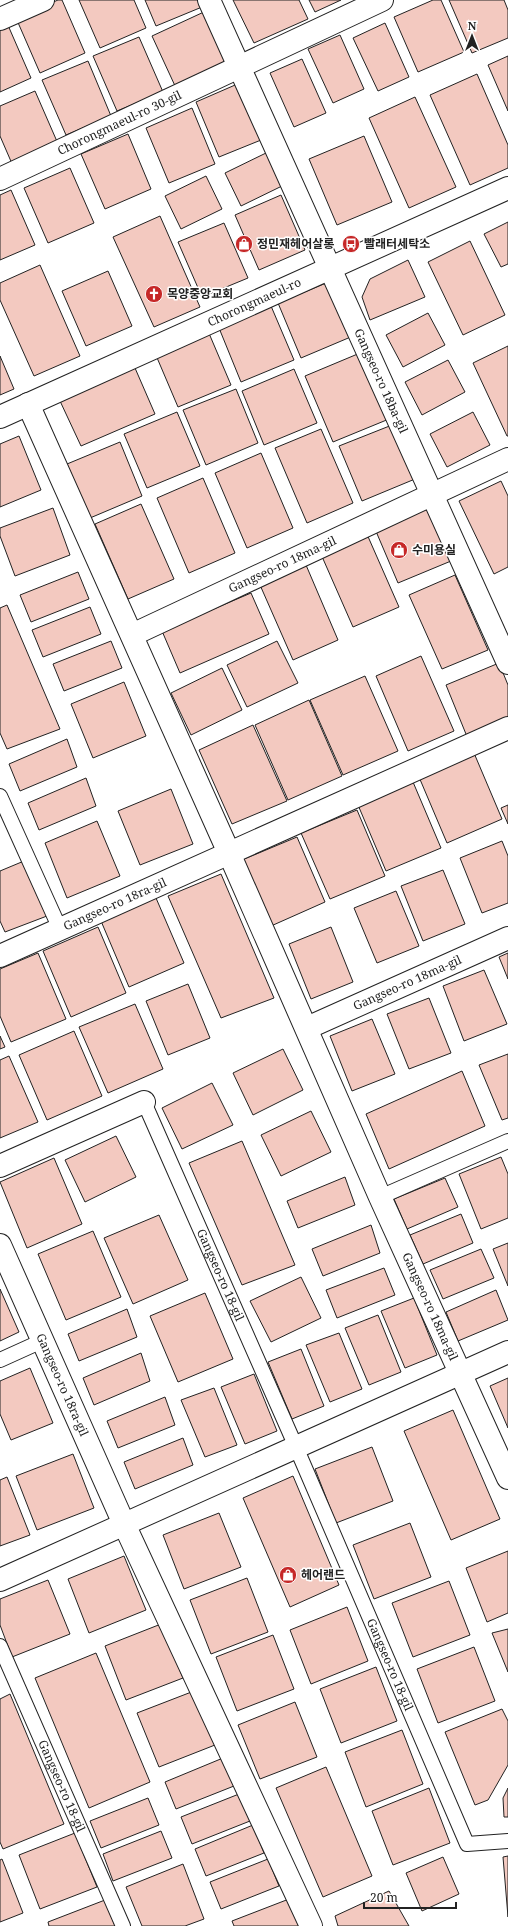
<svg xmlns="http://www.w3.org/2000/svg" width="508" height="1926" font-family="'Noto Serif','Noto Sans KR',serif">
	<style>
		.building { fill: #f3c9c0; stroke: #222 }
		.lines { fill: none; stroke-linecap: round; stroke-linejoin: round }
		.lane-casing { stroke: #222; stroke-width: 16 }
		.street-casing { stroke: #222; stroke-width: 24 }
		.lane { stroke: #fff; stroke-width: 14 }
		.street { stroke: #fff; stroke-width: 22 }
		.labels { text-anchor: middle; stroke-width: 3; stroke-linejoin: round; paint-order: stroke }
		.street-label { font-size: 12px; fill: #222; stroke: #fff }
		.poi-label { font-size: 12px; font-weight: bold; fill: #222; stroke: #fff; text-anchor: start }
	</style>
	<rect width="100%" height="100%" fill="#fff"/>
	<g class="building">
		<polygon points="58,0 62,0 85,53 40,73 16,18"/>
		<polygon points="79,0 134,0 146,28 100,48"/>
		<polygon points="145,0 199,0 202,7 156,26"/>
		<polygon points="233,0 299,0 308,19 254,43"/>
		<polygon points="309,0 341,0 315,12"/>
		<polygon points="433,0 441,0 464,52 418,72 394,17"/>
		<polygon points="449,0 504,0 508,10 508,38 472,53"/>
		<polygon points="206,11 230,63 176,88 152,36"/>
		<polygon points="7,23 31,78 0,92 0,27"/>
		<polygon points="385,23 409,77 378,91 353,38"/>
		<polygon points="340,35 364,89 333,103 308,49"/>
		<polygon points="139,37 163,92 117,111 93,56"/>
		<polygon points="508,56 508,111 488,65"/>
		<polygon points="302,59 326,113 294,127 270,73"/>
		<polygon points="88,61 111,116 66,135 42,80"/>
		<polygon points="477,74 508,145 508,168 470,185 430,95"/>
		<polygon points="242,82 266,138 219,157 196,102"/>
		<polygon points="35,91 59,146 13,166 0,136 0,106"/>
		<polygon points="415,97 456,187 409,208 369,118"/>
		<polygon points="192,108 215,164 169,183 146,128"/>
		<polygon points="128,134 151,189 105,209 81,154"/>
		<polygon points="364,136 392,202 337,225 309,159"/>
		<polygon points="266,153 282,186 241,206 225,173"/>
		<polygon points="70,168 94,223 48,243 24,188"/>
		<polygon points="206,176 222,209 181,229 165,196"/>
		<polygon points="11,190 35,245 0,260 0,195"/>
		<polygon points="281,195 305,250 259,270 235,215"/>
		<polygon points="160,216 200,307 154,327 113,237"/>
		<polygon points="508,222 508,264 501,267 484,234"/>
		<polygon points="224,223 248,278 202,297 178,242"/>
		<polygon points="470,241 505,315 463,335 428,262"/>
		<polygon points="408,260 425,297 370,320 362,297 370,279"/>
		<polygon points="40,265 80,356 34,376 0,300 0,283"/>
		<polygon points="108,271 132,326 86,346 62,291"/>
		<polygon points="331,281 353,336 301,358 278,303"/>
		<polygon points="271,306 294,360 241,382 219,328"/>
		<polygon points="428,313 445,345 403,367 386,335"/>
		<polygon points="208,331 231,385 178,407 155,353"/>
		<polygon points="508,346 508,436 507,436 473,363"/>
		<polygon points="360,353 389,419 333,442 305,376"/>
		<polygon points="0,356 14,389 0,395"/>
		<polygon points="448,360 465,392 422,415 405,382"/>
		<polygon points="135,368 155,414 81,446 60,401"/>
		<polygon points="294,369 317,423 264,445 242,391"/>
		<polygon points="236,389 258,443 206,465 183,410"/>
		<polygon points="177,412 200,466 147,488 124,434"/>
		<polygon points="473,412 490,445 447,467 430,434"/>
		<polygon points="392,425 415,479 362,501 339,446"/>
		<polygon points="321,429 353,503 307,523 275,448"/>
		<polygon points="19,436 41,490 0,507 0,444"/>
		<polygon points="120,442 142,496 90,518 67,464"/>
		<polygon points="261,453 293,528 247,548 215,473"/>
		<polygon points="203,478 235,553 189,573 157,498"/>
		<polygon points="501,481 508,496 508,567 494,574 459,501"/>
		<polygon points="141,504 174,579 128,599 95,524"/>
		<polygon points="428,507 451,561 398,583 375,529"/>
		<polygon points="53,508 70,555 15,576 0,536 0,528"/>
		<polygon points="366,532 399,607 353,627 320,552"/>
		<polygon points="306,565 338,640 293,660 260,585"/>
		<polygon points="78,572 89,599 31,622 20,595"/>
		<polygon points="455,575 488,650 442,669 409,595"/>
		<polygon points="251,593 269,634 180,673 162,631"/>
		<polygon points="7,605 60,729 7,749 0,733 0,608"/>
		<polygon points="90,607 101,634 43,657 32,630"/>
		<polygon points="111,641 122,668 64,691 53,664"/>
		<polygon points="277,641 298,683 247,707 227,665"/>
		<polygon points="421,656 454,731 408,751 376,676"/>
		<polygon points="499,663 508,685 508,722 468,739 446,685"/>
		<polygon points="222,668 242,710 191,735 171,693"/>
		<polygon points="365,676 398,751 343,775 310,700"/>
		<polygon points="124,682 146,736 93,758 71,704"/>
		<polygon points="309,700 342,776 288,800 255,725"/>
		<polygon points="253,725 287,801 232,824 199,750"/>
		<polygon points="67,739 77,767 20,791 9,764"/>
		<polygon points="474,753 502,819 447,843 419,777"/>
		<polygon points="86,778 96,806 39,830 28,803"/>
		<polygon points="413,782 441,848 386,871 358,805"/>
		<polygon points="171,789 193,844 140,865 118,811"/>
		<polygon points="508,805 508,824 501,808"/>
		<polygon points="357,810 385,876 330,899 301,833"/>
		<polygon points="97,821 120,876 67,898 45,843"/>
		<polygon points="297,837 325,902 271,926 242,860"/>
		<polygon points="502,841 508,856 508,903 482,913 460,858"/>
		<polygon points="24,861 47,916 5,932 0,921 0,871"/>
		<polygon points="443,870 465,924 423,941 401,886"/>
		<polygon points="221,874 274,998 221,1018 168,896"/>
		<polygon points="396,891 419,946 377,963 354,908"/>
		<polygon points="156,898 184,963 129,987 101,921"/>
		<polygon points="98,927 126,993 71,1017 43,951"/>
		<polygon points="331,927 353,982 311,999 289,944"/>
		<polygon points="38,953 66,1019 11,1042 0,1016 0,969"/>
		<polygon points="508,953 508,979 499,957"/>
		<polygon points="484,970 507,1024 464,1041 443,986"/>
		<polygon points="188,984 210,1038 168,1055 146,1001"/>
		<polygon points="429,998 451,1053 409,1069 387,1014"/>
		<polygon points="135,1004 163,1069 108,1093 79,1027"/>
		<polygon points="372,1019 395,1074 352,1091 330,1036"/>
		<polygon points="74,1031 102,1096 47,1120 19,1055"/>
		<polygon points="0,1036 5,1047 0,1049"/>
		<polygon points="283,1049 303,1090 253,1115 233,1073"/>
		<polygon points="508,1054 508,1118 502,1120 479,1065"/>
		<polygon points="9,1056 38,1122 0,1138 0,1060"/>
		<polygon points="462,1071 485,1126 389,1169 366,1114"/>
		<polygon points="212,1083 233,1125 182,1149 162,1108"/>
		<polygon points="311,1111 331,1152 281,1176 261,1135"/>
		<polygon points="116,1136 136,1177 85,1202 65,1160"/>
		<polygon points="242,1141 295,1265 242,1285 189,1163"/>
		<polygon points="501,1157 508,1174 508,1218 481,1229 459,1174"/>
		<polygon points="54,1158 82,1224 27,1248 0,1182"/>
		<polygon points="345,1177 355,1205 298,1228 287,1201"/>
		<polygon points="445,1178 458,1207 407,1229 394,1199"/>
		<polygon points="461,1214 473,1243 423,1264 410,1235"/>
		<polygon points="159,1215 188,1280 133,1304 104,1238"/>
		<polygon points="371,1225 380,1253 323,1276 312,1249"/>
		<polygon points="93,1231 121,1297 66,1320 38,1254"/>
		<polygon points="508,1243 508,1286 493,1249"/>
		<polygon points="481,1249 494,1278 443,1299 430,1270"/>
		<polygon points="384,1268 395,1295 337,1318 326,1290"/>
		<polygon points="301,1277 321,1318 271,1342 250,1301"/>
		<polygon points="0,1289 19,1332 0,1341"/>
		<polygon points="496,1290 508,1320 458,1341 446,1312"/>
		<polygon points="205,1293 233,1359 178,1382 150,1316"/>
		<polygon points="414,1298 437,1355 405,1368 381,1311"/>
		<polygon points="127,1309 137,1337 79,1361 68,1334"/>
		<polygon points="378,1315 401,1372 369,1385 345,1328"/>
		<polygon points="339,1333 362,1389 330,1402 306,1345"/>
		<polygon points="301,1349 324,1406 292,1419 268,1362"/>
		<polygon points="141,1353 150,1381 94,1405 83,1378"/>
		<polygon points="30,1368 53,1423 11,1440 0,1414 0,1381"/>
		<polygon points="254,1374 277,1431 245,1444 221,1387"/>
		<polygon points="508,1378 508,1428 490,1386"/>
		<polygon points="214,1388 237,1445 205,1457 181,1400"/>
		<polygon points="165,1397 175,1425 118,1448 107,1421"/>
		<polygon points="453,1410 500,1519 451,1540 404,1431"/>
		<polygon points="183,1438 193,1465 135,1489 124,1462"/>
		<polygon points="372,1447 393,1501 336,1523 315,1469"/>
		<polygon points="73,1454 94,1508 37,1530 16,1476"/>
		<polygon points="293,1476 339,1585 290,1607 243,1498"/>
		<polygon points="7,1477 30,1535 0,1546 0,1480"/>
		<polygon points="219,1513 241,1567 184,1589 163,1535"/>
		<polygon points="410,1523 431,1577 374,1599 353,1545"/>
		<polygon points="508,1551 508,1613 487,1622 466,1568"/>
		<polygon points="124,1556 146,1610 89,1633 68,1579"/>
		<polygon points="247,1578 268,1632 211,1654 190,1600"/>
		<polygon points="48,1580 70,1634 12,1657 0,1625 0,1599"/>
		<polygon points="449,1581 470,1635 413,1657 392,1603"/>
		<polygon points="347,1607 368,1661 311,1684 290,1630"/>
		<polygon points="161,1624 183,1678 126,1700 105,1646"/>
		<polygon points="508,1629 508,1672 492,1633"/>
		<polygon points="273,1635 294,1689 237,1711 216,1657"/>
		<polygon points="474,1647 495,1701 438,1723 417,1669"/>
		<polygon points="96,1653 150,1782 89,1808 35,1678"/>
		<polygon points="376,1667 397,1721 341,1743 320,1689"/>
		<polygon points="194,1691 215,1745 159,1767 137,1713"/>
		<polygon points="10,1694 64,1824 3,1849 0,1842 0,1699"/>
		<polygon points="295,1702 317,1757 260,1779 238,1725"/>
		<polygon points="502,1709 508,1721 508,1765 488,1800 475,1805 445,1732"/>
		<polygon points="402,1730 423,1784 366,1807 345,1752"/>
		<polygon points="223,1758 234,1786 176,1809 165,1782"/>
		<polygon points="326,1767 372,1876 323,1897 276,1788"/>
		<polygon points="429,1788 450,1843 393,1865 372,1811"/>
		<polygon points="508,1788 508,1817 504,1817 503,1798"/>
		<polygon points="239,1794 250,1821 192,1844 181,1817"/>
		<polygon points="148,1798 159,1825 101,1848 90,1821"/>
		<polygon points="253,1825 264,1853 206,1876 195,1849"/>
		<polygon points="161,1831 172,1858 113,1881 103,1854"/>
		<polygon points="75,1833 97,1887 40,1909 19,1855"/>
		<polygon points="508,1856 508,1917 503,1857"/>
		<polygon points="443,1857 459,1894 422,1911 406,1873"/>
		<polygon points="2,1859 23,1913 0,1922 0,1860"/>
		<polygon points="268,1859 279,1886 221,1909 210,1882"/>
		<polygon points="183,1864 204,1919 185,1926 142,1926 126,1887"/>
		<polygon points="389,1891 409,1926 338,1926 335,1916"/>
		<polygon points="289,1899 299,1926 234,1926 232,1921"/>
		<polygon points="105,1900 115,1926 49,1926 48,1922"/>
	</g>
	<g class="lines">
		<defs>
			<g id="lane">
				<polyline points="0,796 60,929"/>
				<path id="s1" d="M144,1102L296,1447L467,1844L508,1841"/>
				<polyline points="380,1197 508,1141"/>
				<polyline points="0,1360 42,1341"/>
				<path id="s2" d="M0,1646L123,1926"/>
			</g>
			<g id="street">
				<path id="s3" d="M209,0L508,663"/>
				<polyline points="0,19 43,0"/>
				<path id="s4" d="M0,179L382,0"/>
				<path id="s5" d="M28,404L229,853L380,1197L508,1478"/>
				<path id="s6" d="M0,417L508,188"/>
				<path id="s7" d="M132,635L508,459"/>
				<path id="s8" d="M0,956L508,728"/>
				<path id="s9" d="M307,1028L508,938"/>
				<polyline points="0,1166 144,1102"/>
				<path id="s10" d="M0,1245L124,1524L311,1926"/>
				<polyline points="0,1580 508,1352"/>
			</g>
		</defs>
		<use href="#lane" class="lane-casing"/>
		<use href="#street" class="street-casing"/>
		<use href="#lane" class="lane"/>
		<use href="#street" class="street"/>
	</g>
	<defs>
		<symbol id="shop-disc" viewBox="-11 -11 22 22"><circle r="9.5" fill="#c62828" stroke="#fff"/><path d="M-5-2.5h2.3a2.7 3.5 0 0 1 5.4 0H5L5.5 6h-11ZM-1.5-2.5h3a1.5 2.3 0 0 0-3 0Z" fill="#fff"/></symbol>
		<symbol id="bus-disc" viewBox="-11 -11 22 22"><circle r="9.5" fill="#c62828" stroke="#fff"/><path d="M-5-6H5V4H4V6H2V4H-2V6H-4V4H-5ZM-3.5-4V0h7V-4ZM-3.5 1.2v1.5H-2V1.2ZM2 1.2v1.5H3.5V1.2Z" fill="#fff"/></symbol>
		<symbol id="church-disc" viewBox="-11 -11 22 22"><circle r="9.5" fill="#c62828" stroke="#fff"/><path d="M-1.2-6h2.4v3.5h3.3v2.4h-3.3V6h-2.4V-.1h-3.3v-2.4h3.3Z" fill="#fff"/></symbol>
	</defs>
	<g fill-rule="evenodd">
		<use href="#shop-disc" x="234" y="234" width="20" height="20"/>
		<use href="#bus-disc" x="341" y="234" width="20" height="20"/>
		<use href="#church-disc" x="144" y="284" width="20" height="20"/>
		<use href="#shop-disc" x="389" y="540" width="20" height="20"/>
		<use href="#shop-disc" x="278" y="1565" width="20" height="20"/>
	</g>
	<g class="labels">
		<g class="street-label">
			<text dy="4" stroke="none"><textPath href="#s4" startOffset="132">Chorongmaeul-ro 30-gil</textPath></text>
			<text dy="4" stroke="none"><textPath href="#s6" startOffset="279">Chorongmaeul-ro</textPath></text>
			<text dy="4" stroke="none"><textPath href="#s3" startOffset="418">Gangseo-ro 18ba-gil</textPath></text>
			<text dy="4" stroke="none"><textPath href="#s7" startOffset="166">Gangseo-ro 18ma-gil</textPath></text>
			<text dy="4" stroke="none"><textPath href="#s8" startOffset="126">Gangseo-ro 18ra-gil</textPath></text>
			<text dy="4" stroke="none"><textPath href="#s9" startOffset="110">Gangseo-ro 18ma-gil</textPath></text>
			<text dy="4" stroke="none"><textPath href="#s1" startOffset="189">Gangseo-ro 18-gil</textPath></text>
			<text dy="4" stroke="none"><textPath href="#s5" startOffset="988">Gangseo-ro 18ma-gil</textPath></text>
			<text dy="4" stroke="none"><textPath href="#s10" startOffset="153">Gangseo-ro 18ra-gil</textPath></text>
			<text dy="4" stroke="none"><textPath href="#s1" startOffset="614">Gangseo-ro 18-gil</textPath></text>
			<text dy="4" stroke="none"><textPath href="#s2" startOffset="153">Gangseo-ro 18-gil</textPath></text>
		</g>
		<g class="poi-label">
			<text x="257" y="248">정민재헤어살롱</text>
			<text x="364" y="248">빨래터세탁소</text>
			<text x="167" y="298">목양중앙교회</text>
			<text x="412" y="554">수미용실</text>
			<text x="301" y="1579">헤어랜드</text>
		</g>
	</g>
	<g transform="translate(472 36)" stroke="#ffffff" stroke-width="3" paint-order="stroke">
	<path d="M0-3L7 15L0 10L-7 15Z" fill="#222222"/>
	<text y="-6" font-size="11" font-weight="bold" text-anchor="middle" fill="#222222">N</text>
	</g>
	<path d="M364 1902v6h92v-6" fill="none" stroke="#222222" stroke-width="2"/>
	<text x="370" y="1902" font-size="12" fill="#222222" stroke="#ffffff" stroke-width="3" paint-order="stroke">20 m</text>
</svg>
